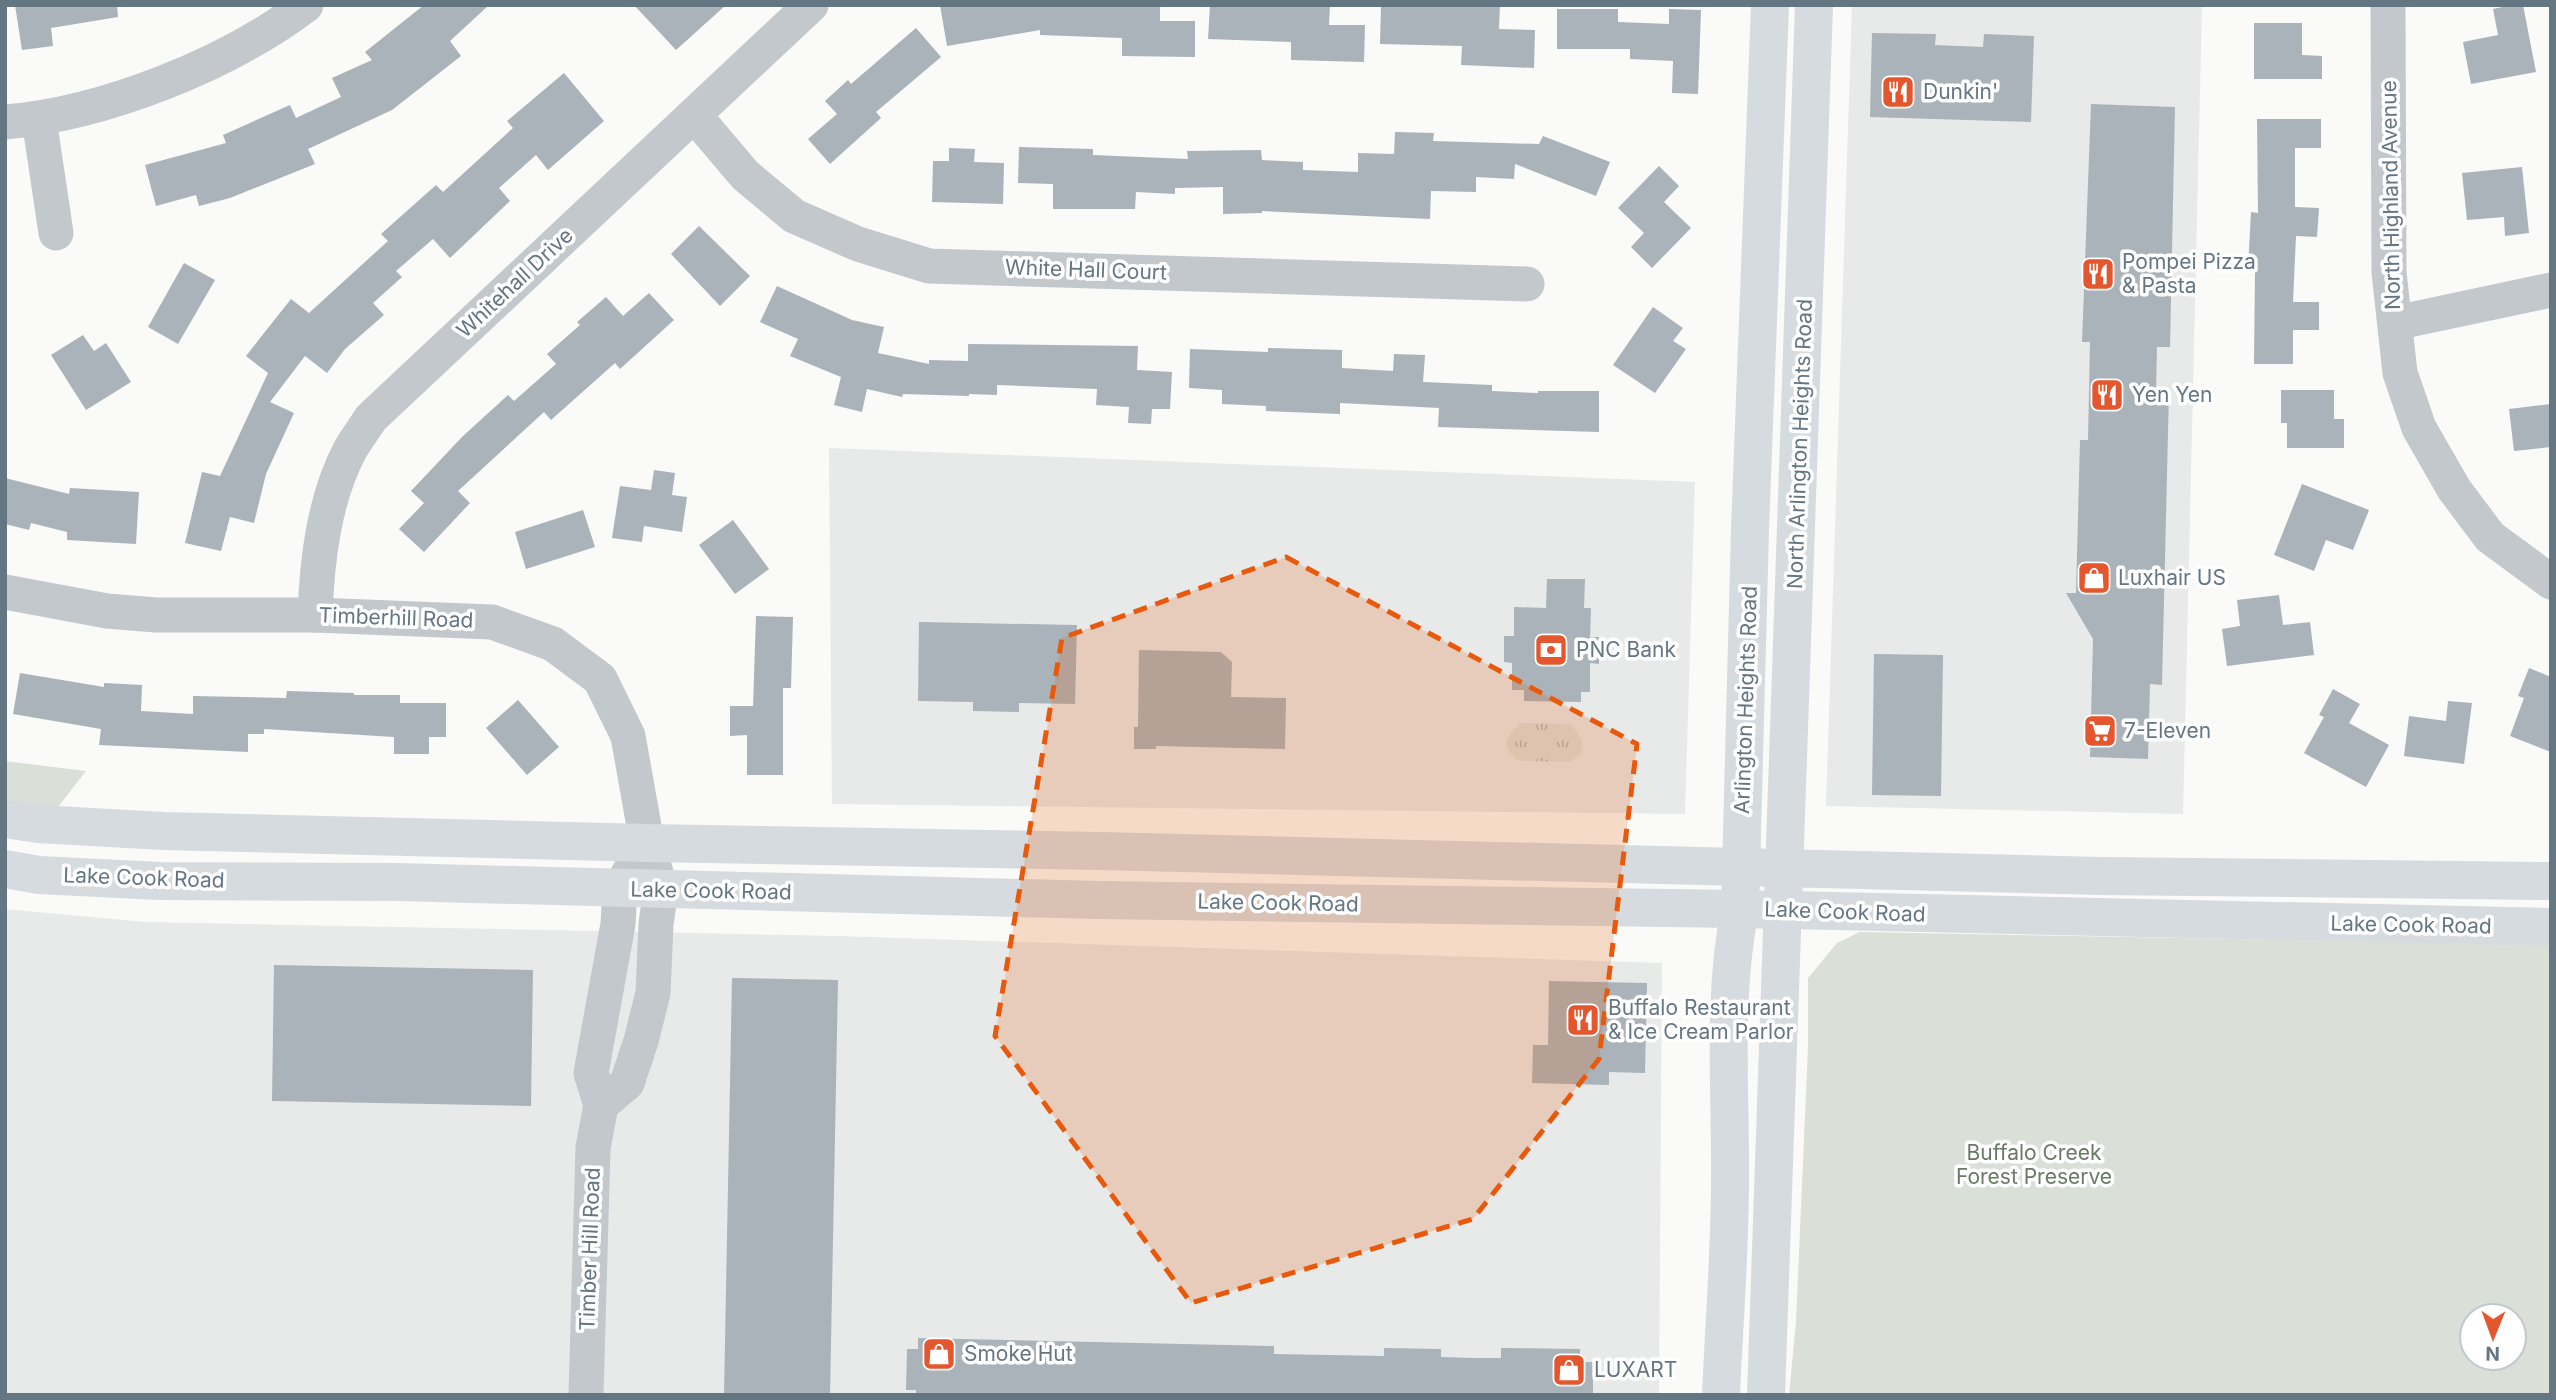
<svg xmlns="http://www.w3.org/2000/svg" width="2556" height="1400" font-family="Inter,sans-serif">
	<style>
		.built { fill: #e8e9e9 }
		.grass { fill: url(#grass-tufts) }
		.park { fill: #dadfd7; fill-rule: evenodd }
		.building { fill: #aab3b9 }
		.lines { fill: none; stroke-linecap: round; stroke-linejoin: round }
		.minor { stroke: #c3c8cc; stroke-width: 35 }
		.major { stroke: #d6dbdf; stroke-width: 38 }
		.marked { fill: #e8590c; fill-opacity: 0.2; stroke: #e8590c; stroke-width: 5; stroke-dasharray: 14 9; stroke-linejoin: round }
		.labels { text-anchor: middle; stroke-width: 7; stroke-linejoin: round; paint-order: stroke }
		.poi-label { font-size: 21px; fill: #657683; stroke: #fff; text-anchor: start }
		.street-label { font-size: 21px; fill: #657683; stroke: #fff }
		.park-label { font-size: 21px; fill: #687a64; stroke: #fff }
	</style>
	<defs>
		<pattern id="grass-tufts" width="24" height="20" patternUnits="userSpaceOnUse" patternTransform="scale(1.75)"><rect width="24" height="20" fill="#dadfd7"/><path d="M3 7l-1-3M5 7V3M7 7l1-3M15 17l-1-3M17 17v-4M19 17l1-3" fill="none" stroke="#b4b9b4"/></pattern>
	</defs>
	<rect width="100%" height="100%" fill="#fafaf8"/>
	<g class="built">
		<polygon points="1852,5 2202,5 2183,814 1826,806"/>
		<polygon points="829,448 1695,482 1685,814 832,804"/>
		<polygon points="5,909 145,922 838,936 1662,963 1659,1395 5,1395"/>
	</g>
	<path class="grass" d="M1520,723L1571,724L1582,740V751L1571,762L1518,761C1500,744 1505,740 1520,723Z"/>
	<g class="park">
		<polygon points="5,761 86,771 54,812 5,806"/>
		<path d="M1860,932L2551,945V1395H1789L1796,1322L1808,1047V978L1837,943ZM2472,1316H2514V1358H2472Z"/>
	</g>
	<g class="building">
		<polygon points="15,5 117,5 118,17 51,28 53,46 22,50"/>
		<polygon points="424,5 489,5 450,41 461,56 392,110 308,149 315,164 230,198 199,206 196,195 156,206 145,165 226,143 223,135 290,105 296,118 341,97 332,78 372,60 365,52"/>
		<polygon points="634,5 726,5 676,50"/>
		<polygon points="940,5 1160,5 1160,21 1195,21 1195,57 1122,56 1122,38 1040,35 1040,30 947,46"/>
		<polygon points="1210,5 1330,5 1329,25 1365,25 1364,62 1291,60 1291,42 1208,39"/>
		<polygon points="1381,5 1500,5 1499,29 1535,30 1534,68 1461,65 1462,46 1380,44"/>
		<polygon points="2512,5 2523,5 2536,72 2471,84 2463,42 2498,35 2493,9"/>
		<polygon points="1557,9 1618,9 1618,22 1669,24 1669,9 1701,10 1698,94 1672,93 1673,61 1630,59 1630,49 1557,49"/>
		<polygon points="2254,23 2302,23 2302,55 2322,56 2322,79 2254,79"/>
		<polygon points="916,28 941,57 876,112 881,118 830,164 808,139 837,114 825,101 848,80 851,84"/>
		<polygon points="1872,33 1936,34 1935,45 1983,47 1984,34 2034,36 2031,122 1870,117"/>
		<polygon points="564,73 604,121 548,170 536,155 499,188 510,201 450,258 433,239 396,271 402,277 373,303 384,315 345,349 327,373 305,356 270,402 294,413 266,474 254,523 230,517 221,551 185,543 202,472 220,476 268,373 246,356 291,299 309,313 388,241 381,234 436,185 443,192 513,128 507,121"/>
		<polygon points="2091,104 2175,107 2170,347 2157,347 2156,391 2169,391 2162,685 2150,684 2148,759 2090,757 2093,639 2066,593 2076,593 2080,440 2088,440 2090,342 2082,342"/>
		<polygon points="2257,119 2321,119 2321,148 2295,148 2295,207 2319,208 2317,237 2296,236 2293,302 2319,302 2319,330 2293,330 2293,364 2254,364 2255,269 2248,269 2251,212 2258,213"/>
		<polygon points="1395,132 1434,133 1433,141 1539,144 1543,136 1610,162 1596,196 1515,164 1514,179 1476,177 1476,192 1431,191 1430,219 1262,211 1262,213 1223,214 1223,187 1175,188 1175,194 1136,192 1135,209 1053,209 1053,184 1018,183 1019,147 1093,149 1093,155 1188,159 1187,151 1261,150 1262,160 1303,162 1303,170 1358,172 1358,153 1394,154"/>
		<polygon points="949,148 975,149 974,162 1004,163 1003,204 932,202 933,161 949,161"/>
		<polygon points="1659,166 1679,186 1664,202 1691,228 1652,268 1631,247 1644,233 1618,208"/>
		<polygon points="2522,167 2529,233 2505,236 2504,217 2467,220 2462,173"/>
		<polygon points="699,226 750,276 720,306 671,254"/>
		<polygon points="184,263 215,280 178,344 148,327"/>
		<polygon points="777,286 852,320 884,327 878,353 929,364 929,360 968,361 968,344 1138,346 1137,370 1172,372 1170,409 1152,409 1151,424 1128,423 1129,407 1096,405 1097,389 997,385 997,395 969,394 969,396 903,394 902,397 867,389 862,412 834,405 841,377 790,356 798,339 760,322"/>
		<polygon points="649,293 674,320 620,369 615,363 551,420 544,412 458,491 470,503 424,552 399,529 424,503 411,491 462,437 508,395 514,401 556,364 547,354 580,325 577,322 606,297 623,316"/>
		<polygon points="1653,307 1683,328 1673,341 1686,349 1655,393 1613,365"/>
		<polygon points="83,335 94,351 106,343 131,382 86,410 51,355"/>
		<polygon points="1268,348 1342,350 1342,368 1393,371 1394,354 1425,355 1423,382 1492,385 1492,391 1538,393 1538,391 1599,391 1599,432 1438,427 1439,408 1340,403 1340,414 1266,411 1266,406 1222,404 1222,390 1189,388 1190,349 1268,352"/>
		<polygon points="2281,390 2334,390 2334,419 2344,419 2344,448 2287,448 2287,423 2281,423"/>
		<polygon points="2551,404 2551,447 2514,451 2509,409"/>
		<polygon points="654,470 675,473 672,495 687,497 682,532 644,526 642,542 612,538 620,486 651,490"/>
		<polygon points="5,478 69,494 70,488 139,492 136,544 67,540 67,532 31,523 29,530 5,524"/>
		<polygon points="2302,484 2369,510 2353,550 2326,540 2314,571 2274,555"/>
		<polygon points="583,510 595,547 526,569 515,532"/>
		<polygon points="733,520 769,569 735,594 699,545"/>
		<polygon points="1547,579 1585,579 1584,608 1591,608 1590,637 1599,637 1599,664 1590,663 1590,692 1581,692 1581,702 1524,701 1524,690 1512,690 1512,663 1504,662 1504,636 1514,636 1514,607 1546,608"/>
		<polygon points="2279,595 2283,625 2310,622 2314,655 2227,666 2222,629 2240,626 2237,600"/>
		<polygon points="756,616 793,617 791,688 783,688 783,775 747,775 747,735 730,736 730,706 753,706"/>
		<polygon points="919,622 1077,625 1075,704 1019,703 1019,712 973,711 973,702 918,701"/>
		<polygon points="1139,650 1221,652 1232,662 1231,697 1286,698 1285,749 1156,746 1156,749 1134,749 1134,727 1138,727"/>
		<polygon points="1874,654 1943,655 1941,796 1872,795"/>
		<polygon points="2529,668 2551,677 2551,752 2510,736 2524,698 2518,696"/>
		<polygon points="20,673 104,687 104,683 142,685 141,711 193,714 193,696 286,698 287,691 354,693 354,695 400,695 400,703 446,703 446,737 429,737 429,754 394,754 394,737 264,729 264,734 248,734 248,752 99,745 101,729 13,714"/>
		<polygon points="2333,689 2360,704 2349,723 2389,745 2366,787 2304,753 2324,717 2319,715"/>
		<polygon points="518,700 559,747 527,775 486,728"/>
		<polygon points="2448,701 2472,703 2464,764 2404,756 2409,716 2446,721"/>
		<polygon points="274,965 533,970 531,1106 272,1101"/>
		<polygon points="732,978 838,980 830,1395 724,1395"/>
		<polygon points="1549,981 1647,983 1645,1073 1609,1072 1609,1085 1532,1083 1533,1045 1548,1045"/>
		<polygon points="918,1338 1274,1346 1274,1354 1384,1356 1384,1348 1441,1349 1441,1357 1473,1358 1501,1358 1501,1348 1580,1349 1580,1362 1593,1362 1593,1395 916,1395 916,1390 906,1390 907,1349 918,1349"/>
	</g>
	<g class="lines">
		<g class="minor">
			<polyline points="2388,5 2389,272 2400,373 2419,428 2454,489 2490,537 2551,582"/>
			<polyline points="695,116 745,175 794,216 858,244 929,266 1527,284"/>
			<polyline points="39,119 56,233"/>
			<path d="M5,122C103,114 227,65 306,5"/>
			<polyline points="2395,323 2551,290"/>
			<polyline points="5,592 107,611 156,615 315,615 492,622 553,644 600,679 628,736 647,843 661,889 656,924 653,993 641,1041 627,1083 601,1105"/>
			<path d="M315,615C317,560 324,499 350,450C356,439 364,429 371,418L811,5"/>
			<polyline points="586,1395 593,1148 601,1105 591,1073 618,924 620,888 634,864"/>
		</g>
		<g class="major">
			<polyline points="5,819 38,824 163,831 647,843 1100,851 2100,876 2551,881"/>
			<polyline points="5,869 39,875 160,881 396,882 1099,900 1740,909 2551,927"/>
			<path d="M1721,1395C1724,1324 1730,1252 1730,1181C1731,1090 1722,999 1740,909L1750,530L1770,5"/>
			<polyline points="1766,1395 1814,5"/>
		</g>
	</g>
	<path class="marked" d="M1286,557L1637,744L1599,1059L1473,1219L1191,1303L995,1036L1062,638Z"/>
	<defs>
		<symbol id="restaurant-square" viewBox="-11 -11 22 22"><rect x="-9" y="-9" width="18" height="18" rx="4" fill="#e4572e" stroke="#fff"/><path d="M-5-6h1v4h1v-4h1v4h1v-4h1v5L-1.5 .5V6h-2V.5L-5-1ZM5-6V6H3V1.5H1.5Q1.5-4 5-6Z" fill="#fff"/></symbol>
		<symbol id="shop-square" viewBox="-11 -11 22 22"><rect x="-9" y="-9" width="18" height="18" rx="4" fill="#e4572e" stroke="#fff"/><path d="M-5-2.5h2.3a2.7 3.5 0 0 1 5.4 0H5L5.5 6h-11ZM-1.5-2.5h3a1.5 2.3 0 0 0-3 0Z" fill="#fff"/></symbol>
		<symbol id="bank-square" viewBox="-11 -11 22 22"><rect x="-9" y="-9" width="18" height="18" rx="4" fill="#e4572e" stroke="#fff"/><path d="M-6-4H6V4H-6ZM0-2.3a2.3 2.3 0 1 0 0 4.6a2.3 2.3 0 1 0 0-4.6Z" fill="#fff"/></symbol>
		<symbol id="supermarket-square" viewBox="-11 -11 22 22"><rect x="-9" y="-9" width="18" height="18" rx="4" fill="#e4572e" stroke="#fff"/><path d="M-6-5.5h2.5l.6 2H6L4.5 2H-2.5L-4.4-4H-6ZM-1.5 3.2a1.3 1.3 0 1 0 .1 0ZM3 3.2a1.3 1.3 0 1 0 .1 0Z" fill="#fff"/></symbol>
	</defs>
	<g fill-rule="evenodd">
		<use href="#restaurant-square" x="1879" y="73" width="38" height="38"/>
		<use href="#restaurant-square" x="2079" y="255" width="38" height="38"/>
		<use href="#restaurant-square" x="2088" y="376" width="38" height="38"/>
		<use href="#shop-square" x="2075" y="559" width="38" height="38"/>
		<use href="#bank-square" x="1532" y="631" width="38" height="38"/>
		<use href="#supermarket-square" x="2081" y="712" width="38" height="38"/>
		<use href="#restaurant-square" x="1564" y="1001" width="38" height="38"/>
		<use href="#shop-square" x="920" y="1335" width="38" height="38"/>
		<use href="#shop-square" x="1550" y="1351" width="38" height="38"/>
	</g>
	<g class="labels">
		<g class="poi-label">
			<text x="1923" y="99">Dunkin'</text>
			<text x="2122" y="269">Pompei Pizza<tspan x="2122" dy="24">&amp; Pasta</tspan></text>
			<text x="2132" y="402">Yen Yen</text>
			<text x="2118" y="585">Luxhair US</text>
			<text x="1576" y="657">PNC Bank</text>
			<text x="2124" y="738">7-Eleven</text>
			<text x="1608" y="1015">Buffalo Restaurant<tspan x="1608" dy="24">&amp; Ice Cream Parlor</tspan></text>
			<text x="964" y="1361">Smoke Hut</text>
			<text x="1594" y="1377">LUXART</text>
		</g>
		<g class="street-label">
			<text transform="translate(2391 195) rotate(-91)" y="7">North Highland Avenue</text>
			<text transform="translate(1086 270) rotate(2)" y="7">White Hall Court</text>
			<text transform="translate(515 283) rotate(-43)" y="7">Whitehall Drive</text>
			<text transform="translate(1800 444) rotate(-88)" y="7">North Arlington Heights Road</text>
			<text transform="translate(396 618) rotate(2)" y="7">Timberhill Road</text>
			<text transform="translate(1746 700) rotate(-88)" y="7">Arlington Heights Road</text>
			<text transform="translate(144 878) rotate(2)" y="7">Lake Cook Road</text>
			<text transform="translate(711 891) rotate(1)" y="7">Lake Cook Road</text>
			<text transform="translate(1278 903) rotate(1)" y="7">Lake Cook Road</text>
			<text transform="translate(1845 912) rotate(2)" y="7">Lake Cook Road</text>
			<text transform="translate(2411 925) rotate(1)" y="7">Lake Cook Road</text>
			<text transform="translate(590 1249) rotate(-88)" y="7">Timber Hill Road</text>
		</g>
		<g class="park-label">
			<text x="2034" y="1160">Buffalo Creek<tspan x="2034" dy="24">Forest Preserve</tspan></text>
		</g>
	</g>
	<rect width="2556" height="1400" fill="none" stroke="#657683" stroke-width="14"/>
	<g transform="translate(2493 1337) rotate(181)"><circle r="33" fill="#ffffff" stroke="#c1c8cd" stroke-width="2"/>
	<path d="M0-5L12 26L0 18L-12 26Z" fill="#e4572e"/>
	<text y="-10" font-size="19" font-weight="bold" text-anchor="middle" fill="#657683">N</text>
	</g>
</svg>
